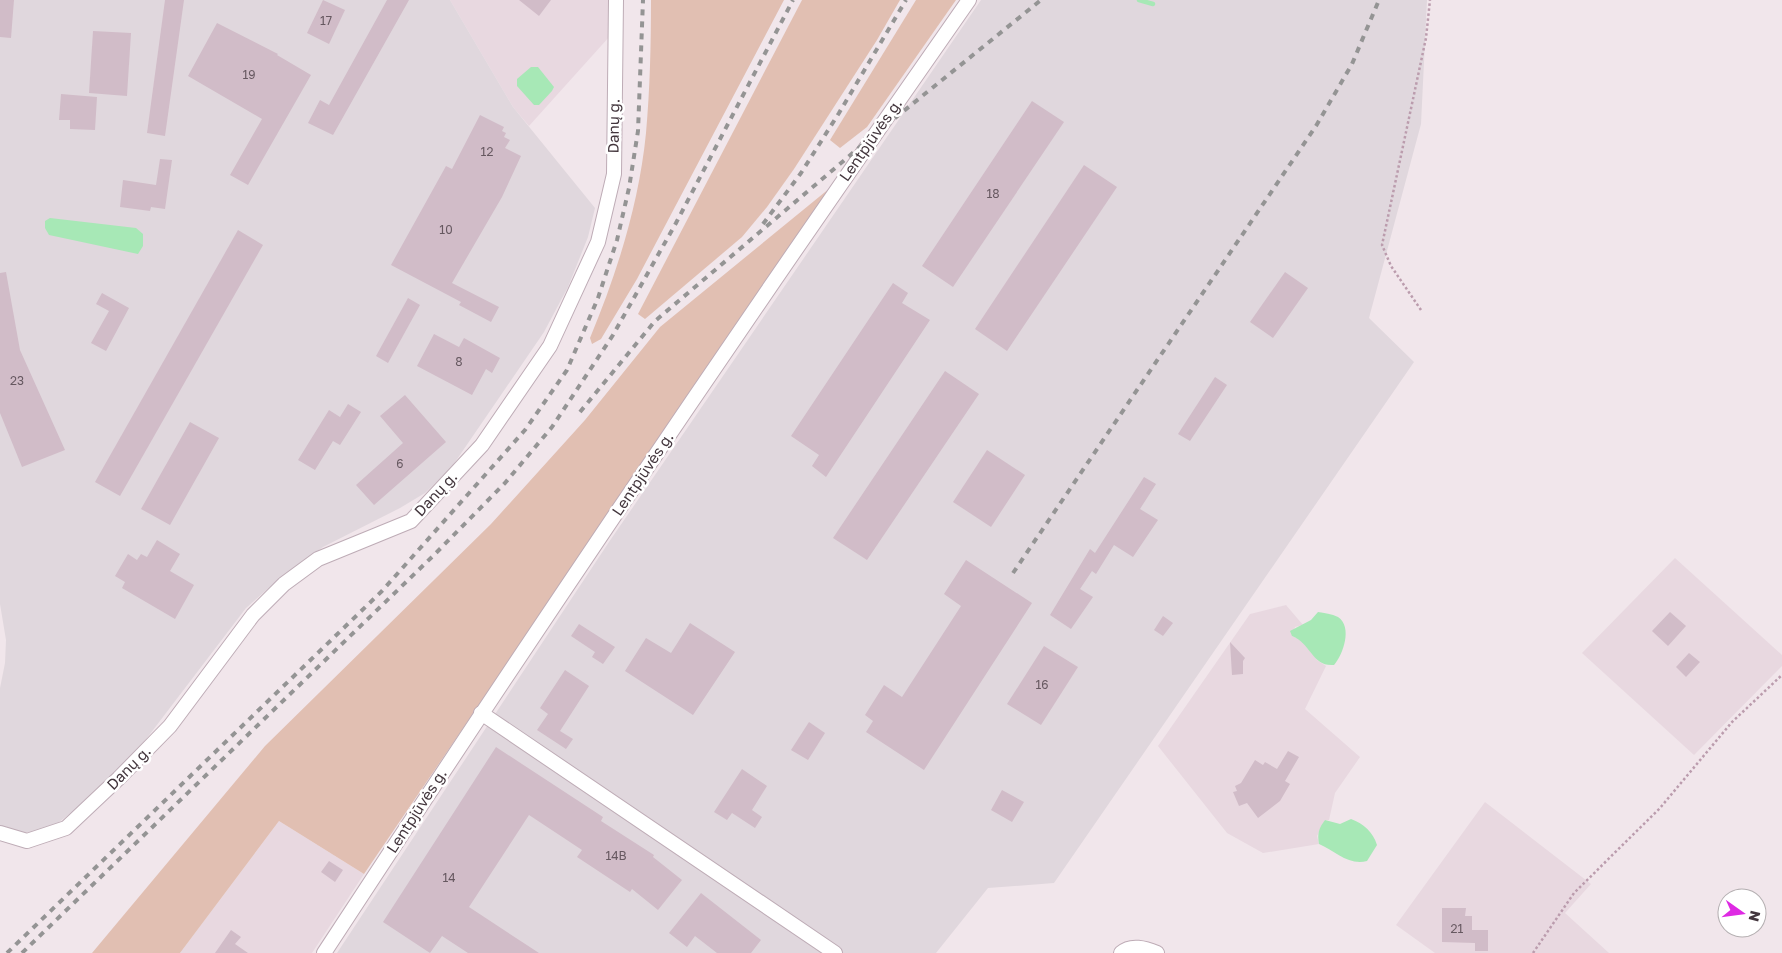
<svg xmlns="http://www.w3.org/2000/svg" width="1782" height="953" font-family="'Golos Text',sans-serif">
	<style>
		.residential { fill: #e8d8e0 }
		.industrial { fill: #e0d7dd }
		.green { fill: #e1bfb2 }
		.water { fill: #a7e8b6 }
		.lines { fill: none; stroke-linecap: round; stroke-linejoin: round }
		.stream { stroke: #a7e8b6; stroke-width: 4.5 }
		.building { fill: #d1bcc8 }
		.street-casing { stroke: #beacb6; stroke-width: 16 }
		.path { stroke: #bb9cad; stroke-width: 2.5; stroke-dasharray: 2.5 2.5; stroke-linecap: butt }
		.street { stroke: #fff; stroke-width: 14 }
		.rail { stroke: #949494; stroke-width: 4; stroke-dasharray: 6 6; stroke-linecap: butt }
		.labels { text-anchor: middle; stroke-width: 5; stroke-linejoin: round; paint-order: stroke }
		.number-label { font-size: 12px; fill: #665860 }
		.street-label { font-size: 15px; fill: #43363d; stroke: #fff }
	</style>
	<rect width="100%" height="100%" fill="#f1e6eb"/>
	<g class="residential">
		<polygon points="450,0 611,0 610,36 529,126 513,107"/>
		<polygon points="1675,558 1782,655 1782,666 1694,755 1582,653"/>
		<polygon points="1286,605 1303,625 1295,627 1292,636 1303,641 1317,660 1326,666 1305,709 1360,757 1335,793 1329,820 1325,820 1317,836 1319,844 1263,853 1227,833 1158,746 1250,614"/>
		<polygon points="1485,802 1591,884 1565,913 1609,953 1435,953 1396,925"/>
		<polygon points="279,821 364,874 312,953 180,953"/>
	</g>
	<g class="industrial">
		<polygon points="0,0 450,0 513,107 595,208 588,237 568,287 544,332 451,468 425,493 400,508 323,547 281,577 246,608 134,755 94,794 58,823 39,831 14,834 0,830 0,688 5,663 6,640 0,604"/>
		<polygon points="981,0 1427,0 1421,124 1369,318 1414,362 1054,883 988,888 936,953 337,953 609,542"/>
	</g>
	<g class="green">
		<path d="M651,0H784L637,279L601,339L592,344L590,338C617,273 639,204 646,133C650,89 651,44 651,0Z"/>
		<polygon points="802,0 900,0 877,40 794,169 767,207 742,237 645,319 638,314"/>
		<polygon points="916,0 956,0 867,127 840,148 830,140"/>
		<polygon points="830,188 364,874 279,821 180,953 92,953 265,746 491,524 585,420 660,327"/>
	</g>
	<g class="water">
		<polygon points="531,67 538,67 554,87 552,91 539,105 534,105 517,86 517,79"/>
		<polygon points="50,218 136,228 143,234 143,246 138,254 49,235 45,228 45,221"/>
		<path d="M1318,612C1324,613 1332,614 1338,617C1353,627 1343,655 1334,665C1312,667 1311,643 1292,636L1290,631L1311,620Z"/>
		<path d="M1351,819C1364,824 1373,832 1377,845L1367,861C1349,866 1335,851 1319,844C1317,833 1319,828 1325,820L1340,824Z"/>
	</g>
	<g class="lines">
		<polyline class="stream" points="1139,0 1153,4"/>
	</g>
	<g class="building">
		<polygon points="0,0 14,0 11,38 0,37"/>
		<polygon points="165,0 184,0 165,136 147,133"/>
		<polygon points="323,0 345,10 329,44 307,33"/>
		<polygon points="387,0 409,0 333,135 308,123 320,100 329,105"/>
		<polygon points="519,0 551,0 539,16"/>
		<polygon points="217,23 278,54 277,55 311,75 248,185 230,175 262,119 188,76"/>
		<polygon points="93,31 131,33 127,96 89,93"/>
		<polygon points="61,94 97,97 95,130 70,129 70,120 59,120"/>
		<polygon points="1032,101 1064,122 953,287 922,266"/>
		<polygon points="480,115 504,127 502,131 506,133 504,137 510,140 505,148 521,156 502,197 452,283 499,307 491,322 459,305 461,302 391,265 446,166 452,169"/>
		<polygon points="160,159 172,160 165,209 151,207 150,211 120,207 123,180 156,185"/>
		<polygon points="1084,165 1117,187 1007,351 975,329"/>
		<polygon points="238,230 263,245 120,496 95,482"/>
		<polygon points="6,272 20,350 65,450 22,467 0,413 0,273"/>
		<polygon points="1285,272 1308,288 1273,338 1250,322"/>
		<polygon points="893,283 908,293 902,303 930,320 826,477 812,466 819,455 791,436"/>
		<polygon points="102,293 129,308 106,351 91,343 109,311 96,304"/>
		<polygon points="408,298 420,305 388,363 376,356"/>
		<polygon points="434,334 459,347 464,338 500,358 492,373 486,369 472,395 417,366"/>
		<polygon points="945,371 979,394 867,560 833,538"/>
		<polygon points="1215,377 1227,385 1190,441 1178,434"/>
		<polygon points="405,395 446,442 374,505 356,485 403,443 380,416"/>
		<polygon points="348,404 361,412 340,445 333,441 315,470 298,460 329,410 340,417"/>
		<polygon points="190,422 219,438 170,525 141,509"/>
		<polygon points="987,450 1025,475 991,527 953,502"/>
		<polygon points="1144,477 1156,484 1140,509 1158,520 1133,557 1114,545 1096,574 1092,571 1080,589 1093,597 1071,629 1050,615 1090,549 1095,553"/>
		<polygon points="157,540 180,554 170,571 194,585 175,619 122,588 125,582 115,576 128,554 137,560 141,554 147,557"/>
		<polygon points="966,560 1032,603 924,770 866,732 873,721 865,715 884,685 902,697 961,606 944,594"/>
		<polygon points="1670,612 1686,626 1668,646 1652,631"/>
		<polygon points="1163,616 1173,623 1163,636 1154,630"/>
		<polygon points="690,623 735,652 693,715 625,671 646,638 671,653"/>
		<polygon points="579,624 615,647 603,664 592,657 595,652 571,636"/>
		<polygon points="1230,642 1245,658 1243,661 1243,674 1232,675"/>
		<polygon points="1044,646 1078,667 1041,725 1007,704"/>
		<polygon points="1689,653 1700,662 1686,677 1676,667"/>
		<polygon points="565,670 589,686 560,731 573,739 566,749 537,730 548,714 540,708"/>
		<polygon points="809,722 825,733 808,760 791,750"/>
		<polygon points="496,747 603,817 601,821 654,855 653,857 682,880 658,910 632,889 630,892 577,857 582,850 529,815 469,907 539,953 468,953 442,936 430,953 383,922"/>
		<polygon points="1288,751 1299,757 1285,781 1290,784 1280,801 1258,818 1247,803 1239,806 1233,792 1237,791 1235,786 1241,783 1255,760 1263,765 1265,762 1277,769"/>
		<polygon points="742,769 767,786 752,810 762,817 755,828 732,813 727,820 714,812"/>
		<polygon points="1002,790 1024,802 1012,822 991,810"/>
		<polygon points="329,861 343,870 335,882 321,872"/>
		<polygon points="701,893 761,940 751,953 717,953 695,936 687,947 669,933"/>
		<polygon points="1442,908 1466,908 1465,916 1472,916 1472,930 1488,930 1488,951 1475,951 1475,943 1442,942"/>
		<polygon points="231,930 241,937 235,944 248,953 215,953"/>
	</g>
	<g class="lines">
		<defs>
			<g id="street">
				<polyline points="481,713 835,953"/>
				<polyline points="0,833 27,841 66,828 119,778 170,726 253,615 284,584 318,559 411,521 482,445 550,346 598,242 614,174 616,0"/>
				<path d="M324,953C534,632 749,314 969,0"/>
				<path d="M1121,953C1131,944 1145,948 1157,953"/>
			</g>
		</defs>
		<use href="#street" class="street-casing"/>
		<g class="path">
			<polyline points="1421,310 1391,266 1382,245 1426,38 1430,0"/>
			<polyline points="1533,953 1574,893 1660,808 1732,722 1782,675"/>
		</g>
		<use href="#street" class="street"/>
		<g class="rail">
			<polyline points="763,224 801,173 839,113 906,0"/>
			<polyline points="580,412 655,321 874,135 1041,0"/>
			<polyline points="1013,573 1316,126 1352,64 1379,0"/>
			<polyline points="7,953 382,591 525,430 567,370 598,298 617,240 629,188 638,131 643,0"/>
			<polyline points="22,953 434,555 505,483 552,427 613,335 676,223 793,0"/>
		</g>
	</g>
	<g class="labels">
		<g class="number-label">
			<text x="326" y="25">17</text>
			<text x="249" y="79">19</text>
			<text x="487" y="156">12</text>
			<text x="993" y="198">18</text>
			<text x="446" y="234">10</text>
			<text x="459" y="366">8</text>
			<text x="17" y="385">23</text>
			<text x="400" y="468">6</text>
			<text x="1042" y="689">16</text>
			<text x="616" y="860">14B</text>
			<text x="449" y="882">14</text>
			<text x="1457" y="933">21</text>
		</g>
		<g class="street-label">
			<text transform="translate(614 126) rotate(-89)" y="5">Danų g.</text>
			<text transform="translate(871 140) rotate(-55)" y="5">Lentpjūvės g.</text>
			<text transform="translate(643 474) rotate(-56)" y="5">Lentpjūvės g.</text>
			<text transform="translate(436 494) rotate(-47)" y="5">Danų g.</text>
			<text transform="translate(129 768) rotate(-45)" y="5">Danų g.</text>
			<text transform="translate(417 811) rotate(-57)" y="5">Lentpjūvės g.</text>
		</g>
	</g>
	<g transform="translate(1742 913) rotate(104)"><circle r="24" fill="#ffffff" stroke="#b4afb1"/>
	<path d="M0-4L9 19L0 12L-9 19Z" fill="#de2ae3"/>
	<text y="-8" font-size="14" font-weight="bold" text-anchor="middle" fill="#43363d">N</text>
	</g>
</svg>
